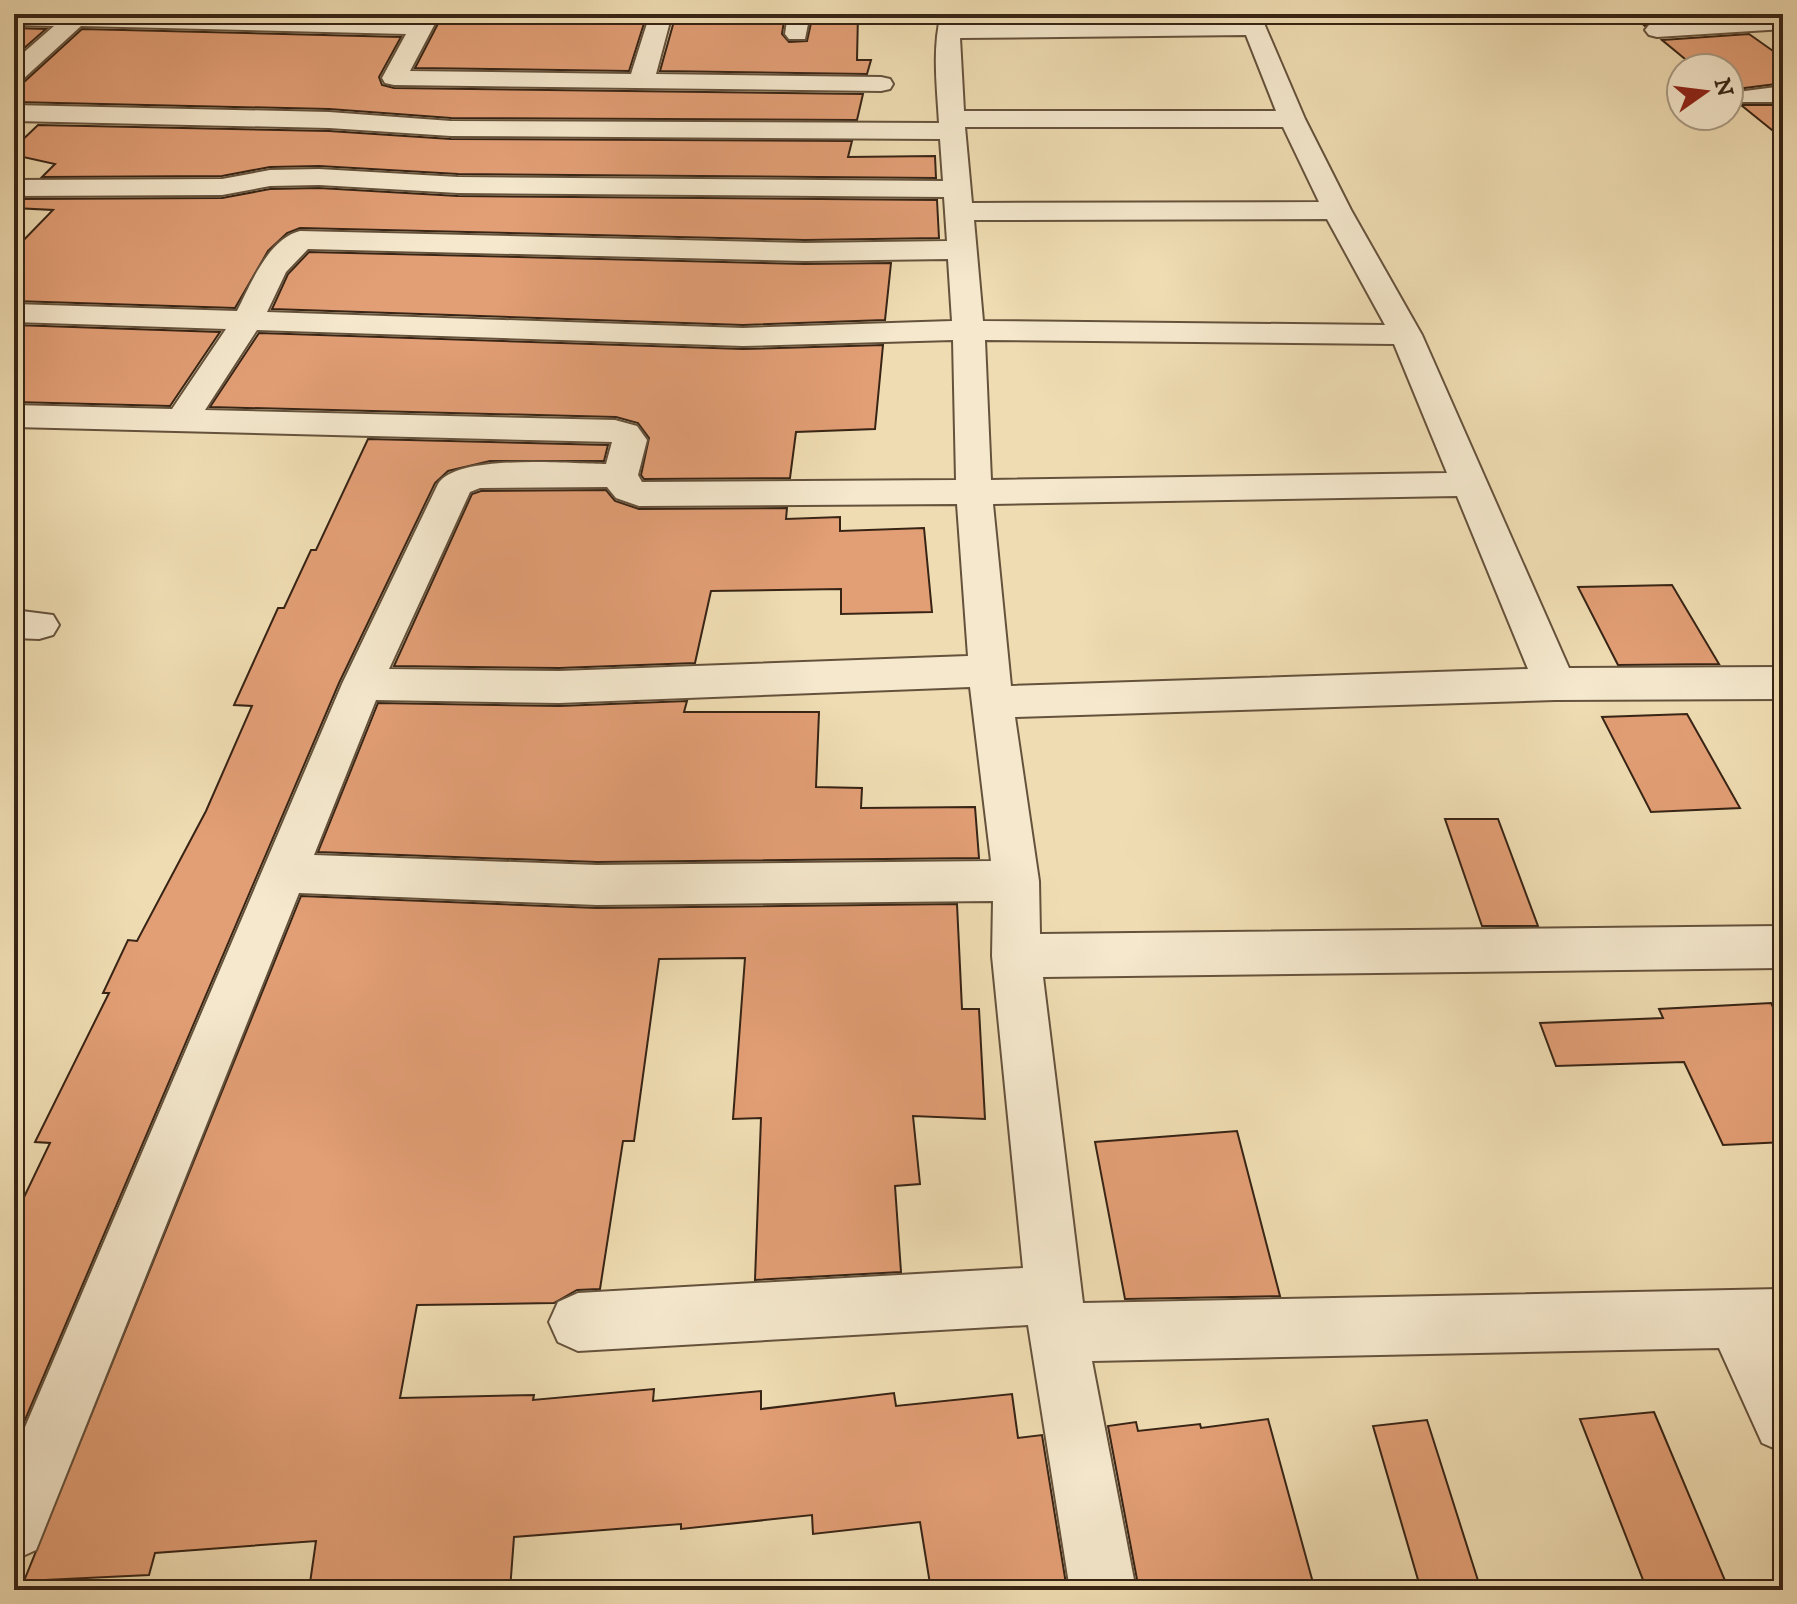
<svg xmlns="http://www.w3.org/2000/svg" width="1797" height="1604" font-family="'IM FELL DW Pica',serif">
	<style>
		.building { fill: #e29e75; stroke: #372415; stroke-width: 2 }
		.lines { fill: none; stroke-linecap: round; stroke-linejoin: round }
		.street-casing { stroke: #65523c; stroke-width: 4 }
		.street { fill: #f5e8cd; fill-rule: evenodd }
	</style>
	<rect width="100%" height="100%" fill="#efdcb2"/>
	<filter id="stains"><feTurbulence type="fractalNoise" baseFrequency=".0025" numOctaves="4"/><feColorMatrix values="0 0 0 0 .2 0 0 0 0 .09 0 0 0 0 .02 0 0 0 .5 -.17"/></filter>
	<radialGradient id="worn" r=".72"><stop offset=".6" stop-color="#630" stop-opacity="0"/><stop offset="1" stop-color="#630" stop-opacity=".3"/></radialGradient>
	<g class="building">
		<polygon points="214,14 414,14 412,17"/>
		<polygon points="443,14 500,14 498,20 646,17 629,71 415,68"/>
		<polygon points="676,14 785,14 782,34 789,42 807,41 813,14 858,14 857,60 871,60 867,74 660,71"/>
		<polygon points="1631,14 1721,14 1723,16 1657,20 1645,26"/>
		<polygon points="14,28 46,29 14,57"/>
		<polygon points="82,29 401,37 379,77 382,85 394,88 863,94 857,120 451,118 329,109 14,102 14,84 25,81"/>
		<polygon points="1749,34 1783,58 1783,83 1737,89 1730,96 1729,68 1696,68 1662,40"/>
		<polygon points="1741,105 1783,105 1783,139"/>
		<polygon points="38,125 329,131 451,139 852,141 848,157 935,156 936,178 458,174 319,166 270,167 222,176 42,177 55,164 14,155 14,148"/>
		<polygon points="319,188 458,196 937,200 939,238 805,240 300,228 287,233 268,251 235,308 14,301 14,250 53,210 14,208 20,199 222,198 270,189"/>
		<polygon points="309,252 805,264 891,263 885,320 743,325 272,309 288,274"/>
		<polygon points="14,325 220,332 170,406 14,402"/>
		<polygon points="259,333 743,349 883,345 875,429 796,432 790,478 644,479 641,475 649,438 638,423 616,417 210,407"/>
		<polygon points="368,439 608,445 604,461 490,461 448,471 435,483 339,683 19,1434 14,1434 14,1218 50,1143 35,1142 109,993 103,993 128,940 137,941 206,811 252,706 234,705 278,608 284,608 311,550 316,550"/>
		<polygon points="606,490 615,501 639,509 787,508 786,519 840,517 840,531 924,528 932,612 841,614 841,589 711,591 695,663 559,668 394,666 472,494 481,491"/>
		<polygon points="1672,585 1719,664 1618,665 1578,587"/>
		<polygon points="687,701 684,712 819,712 816,787 862,788 861,808 975,807 979,858 597,862 318,852 378,703 559,706"/>
		<polygon points="1687,714 1740,808 1651,812 1602,717"/>
		<polygon points="1445,819 1498,819 1538,926 1482,926"/>
		<polygon points="301,896 597,908 957,904 962,1009 979,1009 985,1119 913,1116 920,1184 895,1186 901,1272 755,1280 761,1118 733,1119 745,958 659,959 634,1141 623,1141 600,1289 577,1290 554,1303 417,1305 400,1398 534,1395 533,1400 654,1389 653,1401 761,1391 761,1409 894,1393 896,1406 1012,1394 1018,1438 1042,1435 1067,1590 931,1590 920,1522 813,1534 812,1515 681,1529 681,1524 514,1537 510,1590 309,1590 316,1541 155,1553 149,1575 24,1581"/>
		<polygon points="1771,1003 1783,1027 1783,1142 1723,1145 1684,1062 1556,1066 1540,1023 1663,1018 1659,1009"/>
		<polygon points="1237,1131 1280,1296 1125,1299 1095,1142"/>
		<polygon points="1654,1412 1729,1590 1647,1590 1580,1419"/>
		<polygon points="1268,1419 1315,1590 1139,1590 1108,1426 1136,1422 1138,1431 1200,1424 1201,1428"/>
		<polygon points="1427,1420 1481,1590 1421,1590 1373,1426"/>
	</g>
	<g class="lines">
		<defs>
			<g id="street">
				<polygon points="14,14 414,20 418,14 440,14 410,71 631,74 650,14 672,14 656,74 881,77 890,79 893,84 890,89 881,91 394,85 385,83 382,78 406,34 81,26 23,79 14,81 14,61 54,26 14,25"/>
				<polygon points="788,14 810,14 805,39 789,39 785,34"/>
				<path d="M941,14H963L961,24L1240,21L1238,14H1260L1305,119L1351,210L1422,335L1569,668L1783,667V699L1555,700L1015,717L1039,881L1040,934L1783,926V968L1043,977L1083,1303L1783,1289V1347H1779L1783,1355V1452L1762,1443L1719,1348L1092,1361L1136,1590H1070L1028,1325L578,1351L558,1342L549,1322L558,1302L578,1293L1023,1268L992,956L993,901L597,905L299,893L36,1550L14,1560V1453L342,684L438,484C458,453 570,464 606,464L612,442L14,427V405L172,409L226,329L14,322V304L237,311C251,284 268,239 300,231L805,243L947,241L944,197L458,193L319,185L270,186L222,195L14,196V180L222,179L270,170L319,169L458,177L943,181L940,139L451,136L329,128L14,121V105L329,112L451,121L939,123C937,87 932,49 941,14ZM1246,35L1276,111H964L960,38ZM965,127H1283L1319,202L972,203ZM1327,219L1385,325L983,321L974,220ZM308,249L805,261L948,259L952,321L743,328L267,312L286,272ZM257,330L743,346L953,340L956,480L642,482L638,475L647,440L637,426L615,420L205,410ZM985,340L1394,344L1447,473L991,480ZM607,487L616,498L639,506L957,504L968,656L559,671L389,669L470,492L480,488ZM1457,496L1528,669L1011,686L993,504ZM970,687L991,861L597,865L314,855L376,700L559,703Z"/>
				<polygon points="1783,15 1783,29 1657,37 1649,35 1645,30 1649,25 1657,23"/>
				<polygon points="1783,86 1783,102 1737,102 1733,97 1737,92"/>
				<polygon points="14,610 53,615 59,625 53,635 39,639 14,638"/>
			</g>
		</defs>
		<use href="#street" class="street-casing"/>
		<use href="#street" class="street"/>
	</g>
	<rect width="1797" height="1604" fill="none" stroke="#efdcb2" stroke-width="48"/>
	<rect x="16" y="16" width="1765" height="1572" fill="none" stroke="#372415" stroke-width="4"/>
	<rect x="24" y="24" width="1749" height="1556" fill="none" stroke="#372415" stroke-width="2"/>
	<g transform="translate(1705 92) rotate(76)"><circle r="38" fill="#f5e8cd" stroke="#a99a83" stroke-width="2"/>
	<path d="M0-6L14 30L0 20L-14 30Z" fill="#8f2418"/>
	<text y="-12" font-size="22" font-weight="bold" text-anchor="middle" fill="#372415">N</text>
	</g>
	<rect width="100%" height="100%" filter="url(#stains)"/>
	<rect width="100%" height="100%" fill="url(#worn)"/>
</svg>
